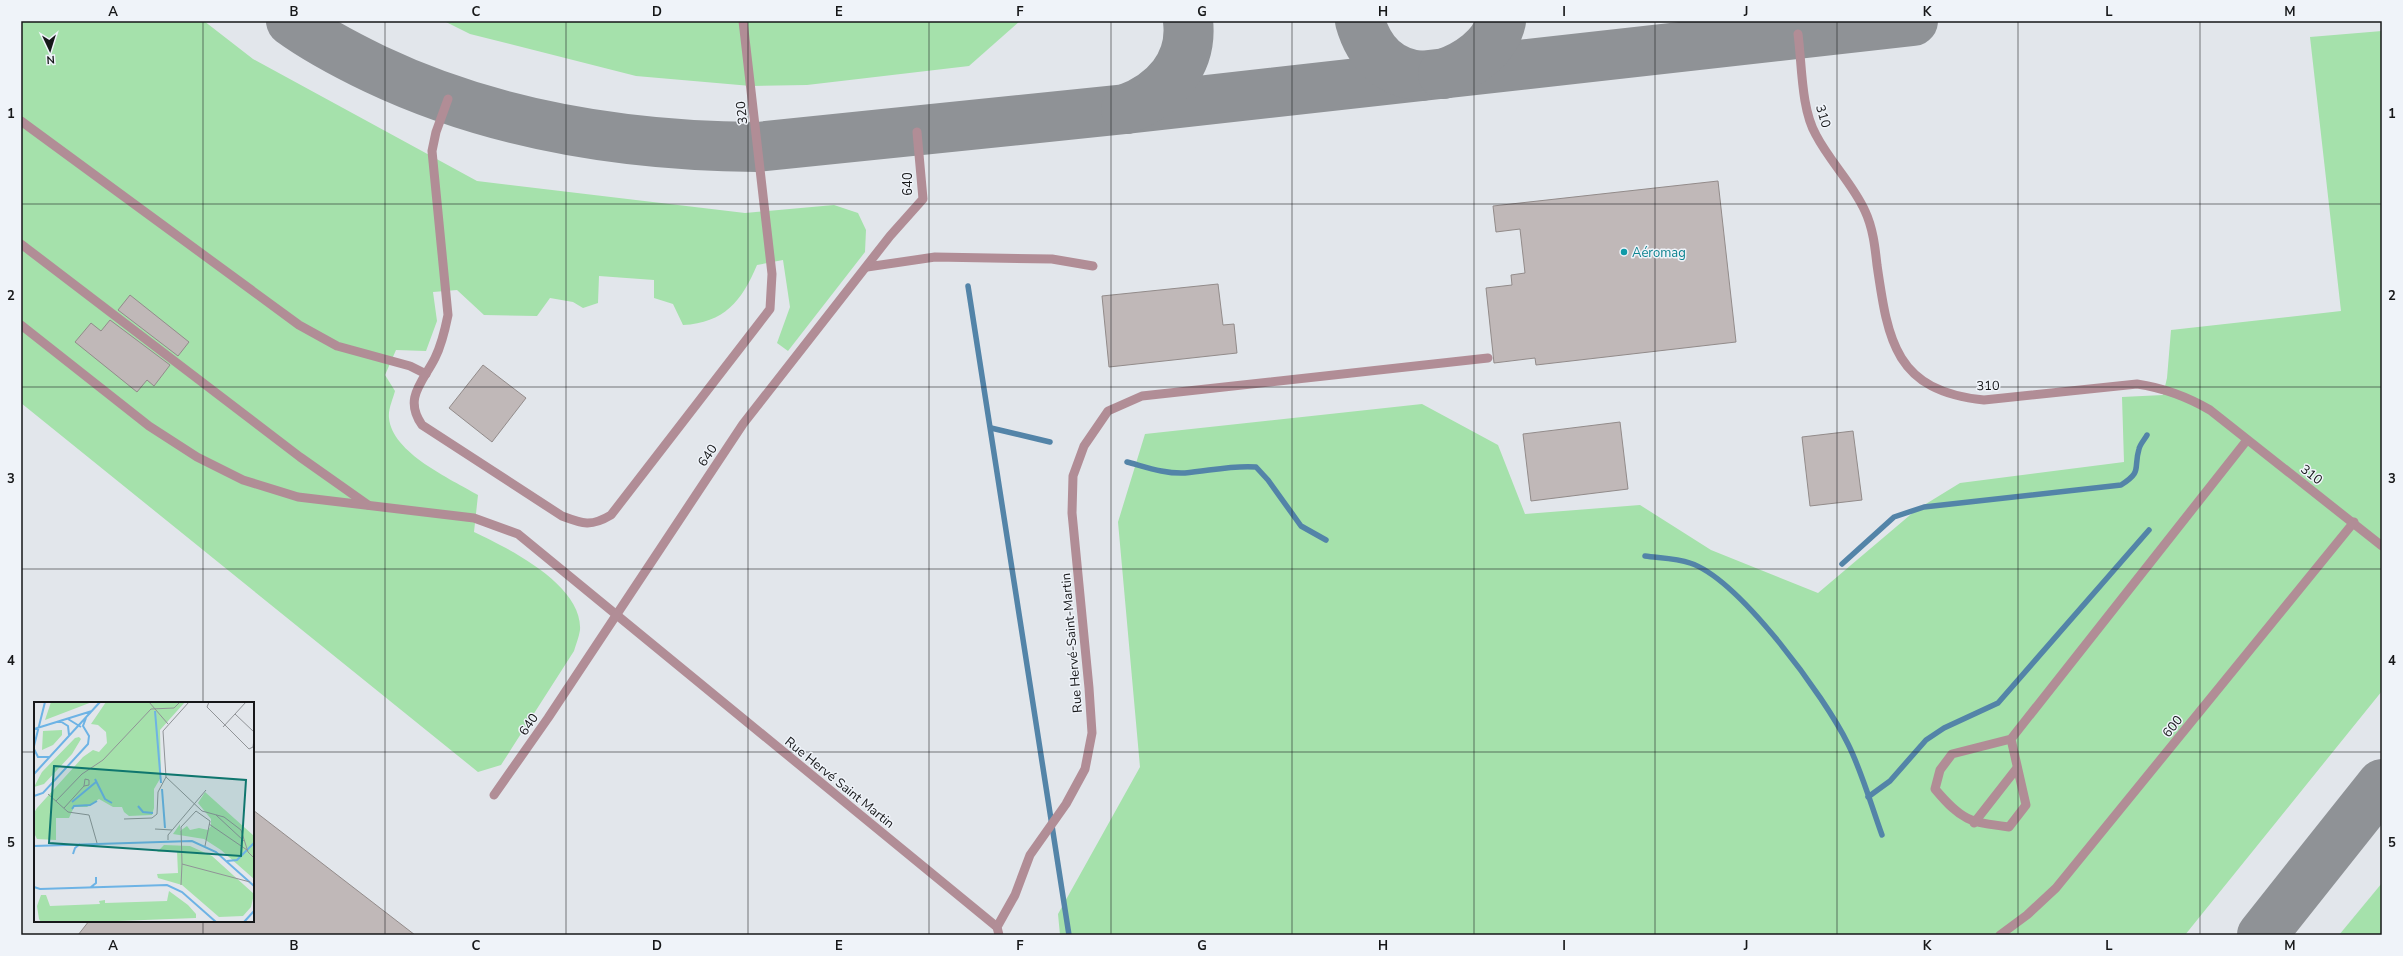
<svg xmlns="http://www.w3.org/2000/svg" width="2403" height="956" font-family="'Nunito Sans',sans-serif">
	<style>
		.green { fill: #a5e1ab }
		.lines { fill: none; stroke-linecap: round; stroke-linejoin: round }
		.stream { stroke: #5384a8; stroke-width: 5.5 }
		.taxiway { stroke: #8f9296; stroke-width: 50 }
		.building { fill: #c0b8b8; stroke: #928b8a }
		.lane { stroke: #b18d96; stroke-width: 9 }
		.grid { fill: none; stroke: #161719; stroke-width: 1; stroke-opacity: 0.55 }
		.culture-dot { fill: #0f9aa8; stroke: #eff3f9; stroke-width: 1.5 }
		.labels { text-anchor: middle; stroke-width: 3; stroke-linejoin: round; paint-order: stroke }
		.street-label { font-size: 13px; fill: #161719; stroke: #eff3f9 }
		.culture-label { font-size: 13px; fill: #0d838f; stroke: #eff3f9; text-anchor: start }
		.inset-river { fill: none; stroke: #6db3e5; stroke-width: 2 }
		.inset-road { fill: none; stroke: #909397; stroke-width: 1 }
		.view { fill: #0f766e; fill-opacity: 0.15; stroke: #0f766e; stroke-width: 2 }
		.inset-edge { fill: none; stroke: #161719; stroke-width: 2 }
		.neatline { fill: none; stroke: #161719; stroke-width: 1.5 }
		.grid-label { font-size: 13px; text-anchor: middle; font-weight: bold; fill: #161719 }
	</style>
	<rect width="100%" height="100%" fill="#e2e6eb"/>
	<g class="green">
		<path d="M21,21H204L253,59L477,181L745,213L834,205L858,213L866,230L865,252L788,351L777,343L790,307L783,260L757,265C742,301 724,323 683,325L673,304L654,298V280L599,276L598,303L583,308L573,302L550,298L537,316L484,315L457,290L433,292L437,321L426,351L396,350L385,375L395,391C393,399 388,409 389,418C392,453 451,479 478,495L474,532C508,548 583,585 580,630C579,637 576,644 574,651L501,765L478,772L21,403Z"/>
		<polygon points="444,21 1020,21 969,66 807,85 751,86 636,76 470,34"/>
		<polygon points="2382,31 2382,691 2185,935 1060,935 1058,914 1140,767 1118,522 1145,434 1422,404 1498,445 1525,514 1640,505 1711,550 1818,593 1916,510 1960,483 2124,462 2122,397 2163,395 2167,378 2171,330 2341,311 2310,37"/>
		<polygon points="2382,883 2382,935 2339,935"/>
	</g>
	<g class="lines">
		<g class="stream">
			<polyline points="968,286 1069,935"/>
			<polyline points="991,428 1050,442"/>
			<path d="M1127,462C1146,467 1165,474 1185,473C1209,471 1232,465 1256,467L1268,480L1301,526L1326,540"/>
			<path d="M1645,556C1659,558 1676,558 1690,563C1739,579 1825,697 1848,744C1862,772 1871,805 1882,835"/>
			<path d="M1842,564L1894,517L1924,507L2121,485C2143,471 2133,469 2139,449C2140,444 2145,439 2147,435"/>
			<polyline points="1868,797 1890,781 1926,740 1944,728 1998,703 2149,530"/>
		</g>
		<g class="taxiway">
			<path d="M291,21C317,40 346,55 375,69C495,126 625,146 757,147L1126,109L1913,21"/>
			<path d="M1360,21C1369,53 1389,73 1422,76"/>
			<path d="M1443,74C1467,66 1495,48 1501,21"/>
			<path d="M1126,109C1164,95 1193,64 1188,21"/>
			<polyline points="2262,935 2382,784"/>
		</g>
	</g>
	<g class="building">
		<polygon points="1718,181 1736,342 1536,365 1535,358 1494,363 1486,288 1512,285 1511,275 1525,273 1520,229 1496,232 1493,206"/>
		<polygon points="1218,284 1223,325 1234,324 1237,353 1109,367 1102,296"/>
		<polygon points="130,295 189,342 178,356 118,310"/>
		<polygon points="110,320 170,365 154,386 147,380 137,392 75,342 91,323 101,331"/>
		<polygon points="483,365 526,398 492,442 449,408"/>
		<polygon points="1620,422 1628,489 1531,501 1523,434"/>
		<polygon points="1853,431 1862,500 1810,506 1802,437"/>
		<polygon points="253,810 415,935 78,935 89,921 253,921"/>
	</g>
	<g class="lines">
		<g class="lane">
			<path d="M1798,34C1802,64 1801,109 1816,135C1830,162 1853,184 1865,211C1873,228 1875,247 1877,265C1888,341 1895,391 1984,400L2137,384C2164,388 2186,396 2210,410L2382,546"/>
			<path d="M448,99L436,132L432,151L448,315C445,330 442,344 435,358C423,382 403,398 422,425L562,516C583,524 591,527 611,515L770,309L772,274L743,21"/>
			<polyline points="21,121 299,325 337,346 410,366 426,374"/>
			<polyline points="21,244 300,457 368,505"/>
			<polyline points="867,267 935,257 1052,259 1093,266"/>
			<polyline points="21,325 149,426 197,457 243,480 298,497 474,518 518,534 997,927"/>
			<path d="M2011,739L2026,805L2009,827C1969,822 1962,821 1935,789L1940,770L1952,754L2011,739L2247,440"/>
			<polyline points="494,795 548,718 743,424 890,236 923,199 917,132"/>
			<polyline points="1974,823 2017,768"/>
			<polyline points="999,935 997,927 1015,895 1030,855 1066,804 1085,769 1092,733 1089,688 1072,513 1073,476 1084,446 1108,411 1142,396 1488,358"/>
			<polyline points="2000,935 2027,915 2056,888 2354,522"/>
		</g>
	</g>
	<path class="grid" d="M203,21V703M385,21V935M566,21V935M748,21V935M929,21V935M1111,21V935M1292,21V935M1474,21V935M1655,21V935M1837,21V935M2018,21V935M2200,21V935M21,204H2382M21,387H2382M21,569H2382M21,752H35M253,752H2382M203,921V935"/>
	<circle class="culture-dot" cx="1624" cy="252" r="4"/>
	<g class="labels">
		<g class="street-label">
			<text transform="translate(741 113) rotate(-96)" y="5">320</text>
			<text transform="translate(1824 116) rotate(73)" y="5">310</text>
			<text transform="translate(907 184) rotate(-90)" y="5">640</text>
			<text transform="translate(1988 385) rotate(-1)" y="5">310</text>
			<text transform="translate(707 455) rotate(-56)" y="5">640</text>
			<text transform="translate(2312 474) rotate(38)" y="5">310</text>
			<text transform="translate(1071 643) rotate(-95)" y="5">Rue Hervé-Saint-Martin</text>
			<text transform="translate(528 724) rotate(-55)" y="5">640</text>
			<text transform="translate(2172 726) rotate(-51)" y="5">600</text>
			<text transform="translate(840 782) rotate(39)" y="5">Rue Hervé Saint Martin</text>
		</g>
		<g class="culture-label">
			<text x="1632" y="257">Aéromag</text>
		</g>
	</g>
	<g transform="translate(34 702)">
		<rect width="220" height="220" fill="#e2e6eb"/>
		<path d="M17,0H58L11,18ZM72,0H151L126,28L127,75L120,87V106L118,113L95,114L90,110L88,105H79L65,97L53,105H40L35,116H22V138L3,137L0,131V111L3,106L49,55L59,48L65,50L73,41L72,30L64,23L57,22ZM28,28V33L19,43L8,48L9,29ZM41,36L45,35L47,37L38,52L10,82L0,85L8,70ZM171,90L220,134V177L187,148L170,137L139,132L146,122V129L153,124L156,128L165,126L174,128L177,124V117L164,101ZM130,143L156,144L178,154L220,192L217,205L209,214L185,215L148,183L124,176L123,172L144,171L143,149L123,150ZM135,189L154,203L162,212V216L58,220H7L5,217L3,204L7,193H12L16,204L66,202L65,199L71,198V201L133,199Z" fill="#a5e1ab"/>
		<path class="inset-river" d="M121,9L127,81M34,17L47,25M26,19L34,24L35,33M0,27L58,9M0,44L11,0M0,47L4,55H15M0,72L66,0M61,77L71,97L78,101M128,87L131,126M0,94L9,91L54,42L55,34L49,24L52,16M38,100L62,80M104,104L109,110L119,111M38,107L40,104L56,103L63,99M0,144L158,139L182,150L220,184M39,152L41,146L46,142M193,159L203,158L220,141M0,185L6,187L133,183L148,190L182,220M57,185L62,181V175M210,220L220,209"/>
		<path class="inset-road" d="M115,0L134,22M175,0L173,5L215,47L219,45L220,37M212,0L201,12L220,30M189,25L201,12M132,75L168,109L190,115L207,128L214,150L220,156M14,92L34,110L55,113L63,141M22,99L48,72L69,58L117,7L140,6L146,0M30,106L50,84L55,83V78L51,77L50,84M182,113L210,139M90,117L118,116L123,112L124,90L132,75L129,29L155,0M175,122L213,148M121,127L138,128M134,138V133L172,88M171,144L176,119L162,109L147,125L148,162L216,180M147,183L148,162"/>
		<path class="view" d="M20,64L212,78L207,154L15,141Z"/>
		<rect width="220" height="220" class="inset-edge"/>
	</g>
	<rect width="2403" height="956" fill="none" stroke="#eff3f9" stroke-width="44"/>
	<g transform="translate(50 50) rotate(176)" stroke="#eff3f9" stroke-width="3" paint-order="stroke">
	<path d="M0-3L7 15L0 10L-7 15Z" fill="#161719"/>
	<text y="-6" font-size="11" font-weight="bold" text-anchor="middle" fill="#161719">N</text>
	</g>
	<rect x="22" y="22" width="2359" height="912" class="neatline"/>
	<g class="grid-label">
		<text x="113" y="16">A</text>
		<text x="294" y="16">B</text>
		<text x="476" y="16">C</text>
		<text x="657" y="16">D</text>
		<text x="839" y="16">E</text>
		<text x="1020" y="16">F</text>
		<text x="1202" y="16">G</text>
		<text x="1383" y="16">H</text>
		<text x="1564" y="16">I</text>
		<text x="1746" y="16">J</text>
		<text x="1927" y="16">K</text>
		<text x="2109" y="16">L</text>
		<text x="2290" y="16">M</text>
		<text x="11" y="118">1</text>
		<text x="2392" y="118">1</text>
		<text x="11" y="300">2</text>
		<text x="2392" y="300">2</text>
		<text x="11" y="483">3</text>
		<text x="2392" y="483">3</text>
		<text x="11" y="665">4</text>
		<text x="2392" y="665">4</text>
		<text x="11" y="847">5</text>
		<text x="2392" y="847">5</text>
		<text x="113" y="950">A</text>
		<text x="294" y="950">B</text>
		<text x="476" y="950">C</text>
		<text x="657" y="950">D</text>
		<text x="839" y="950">E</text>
		<text x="1020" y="950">F</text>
		<text x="1202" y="950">G</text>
		<text x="1383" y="950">H</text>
		<text x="1564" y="950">I</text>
		<text x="1746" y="950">J</text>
		<text x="1927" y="950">K</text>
		<text x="2109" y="950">L</text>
		<text x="2290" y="950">M</text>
	</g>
</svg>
